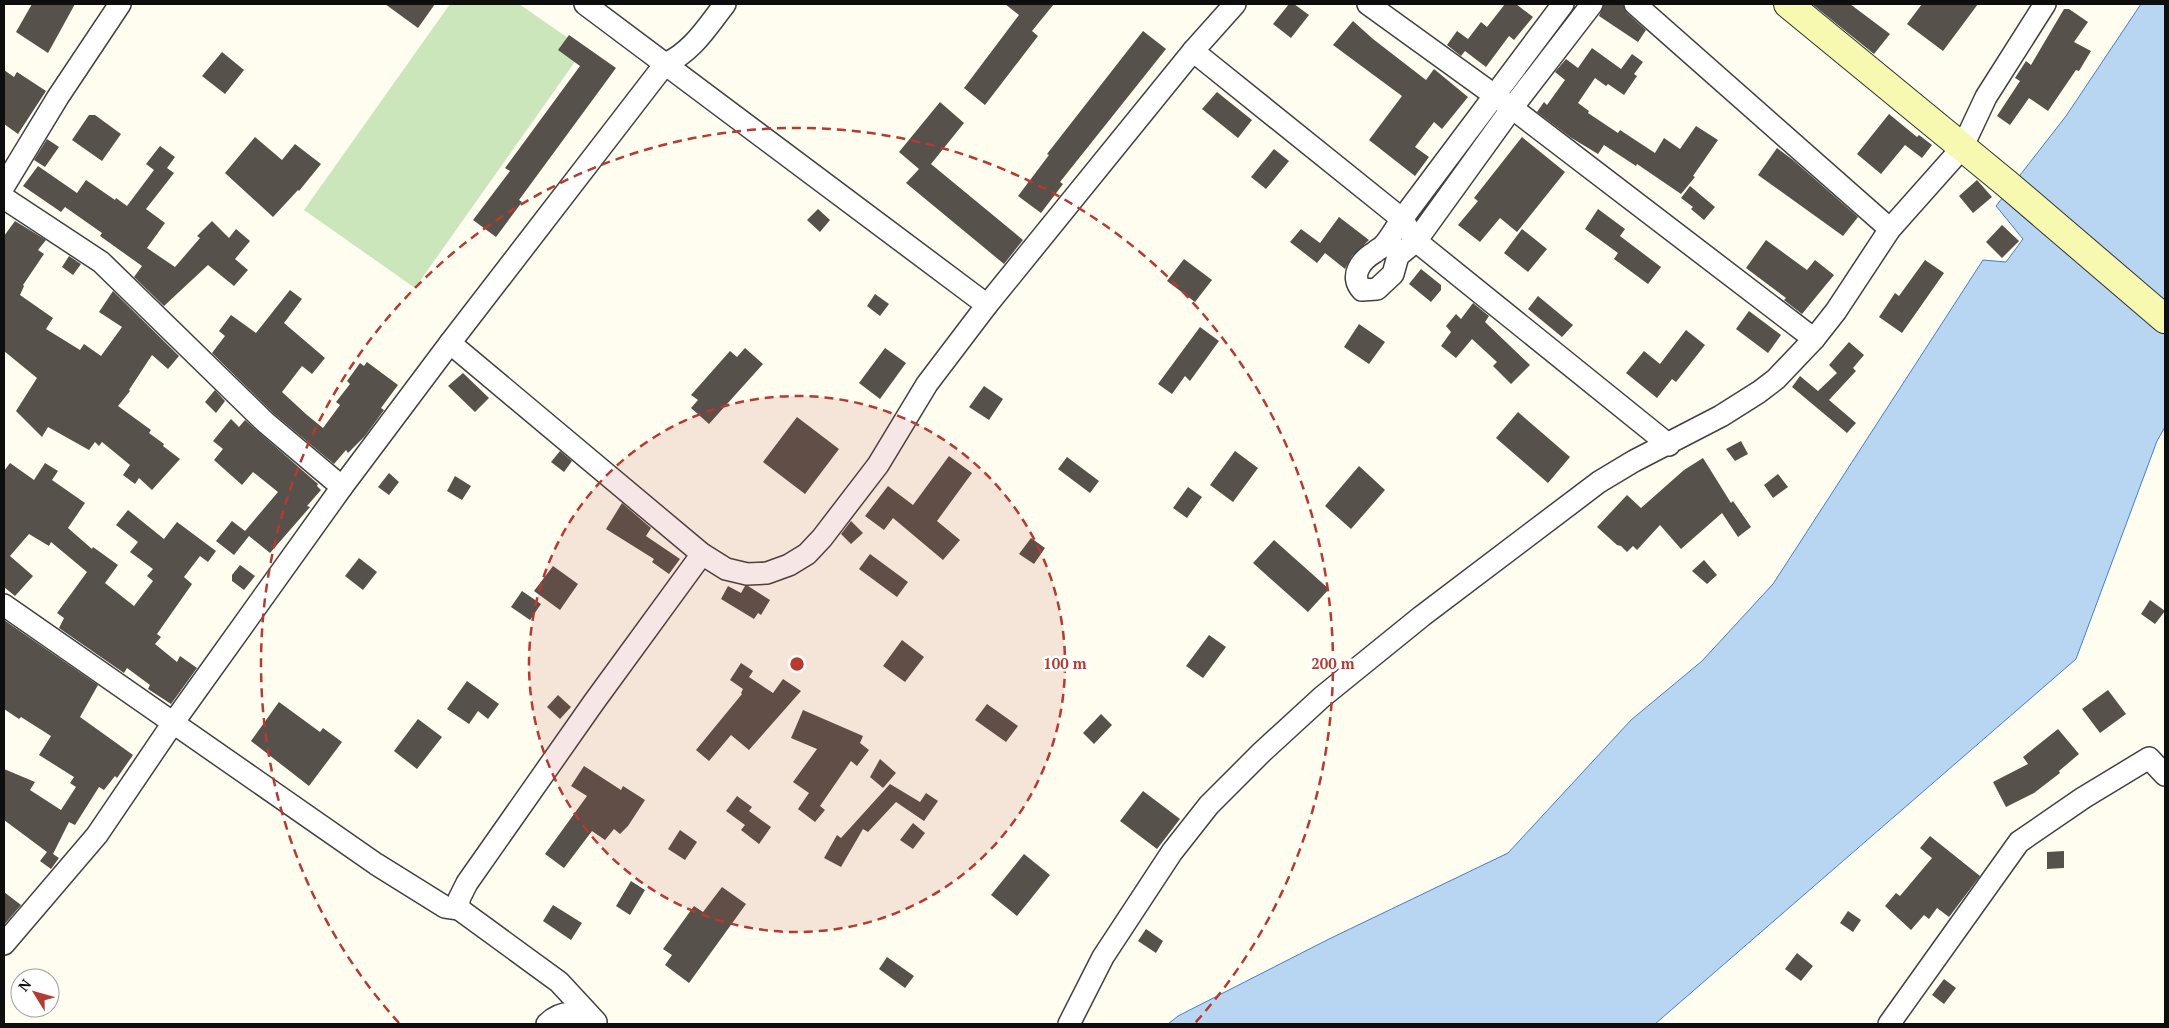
<svg xmlns="http://www.w3.org/2000/svg" width="2169" height="1028" font-family="'PT Serif',serif">
	<style>
		.green { fill: #cce6bc }
		.water { fill: #b8d5f2; stroke: #4480c4 }
		.building { fill: #56514b }
		.lines { fill: none; stroke-linecap: round; stroke-linejoin: round }
		.street-casing { stroke: #414141; stroke-width: 24 }
		.secondary-casing { stroke: #303030; stroke-width: 30 }
		.street { stroke: #fff; stroke-width: 21 }
		.secondary { stroke: #f8f9b0; stroke-width: 28 }
		.ring { fill: none; stroke: #b53a2f; stroke-width: 2.5; stroke-dasharray: 9 6 }
		.centre { fill: #b53a2f; stroke: #fff; stroke-width: 2.5 }
		.ring-label { font-size: 15px; text-anchor: middle; font-weight: bold; fill: #b53a2f; stroke: #fff; stroke-width: 5; stroke-linejoin: round; paint-order: stroke }
	</style>
	<rect width="100%" height="100%" fill="#fefdf0"/>
	<polygon class="green" points="450,4 519,4 584,49 415,288 304,210"/>
	<polygon class="water" points="2141,4 2165,4 2165,427 2157,441 2076,659 1655,1024 1168,1024 1178,1016 1329,939 1508,853 1631,720 1702,661 1773,584 1983,260 2006,262 2023,239 1996,206 2066,116"/>
	<g class="building">
		<polygon points="32,4 75,4 48,53 16,32"/>
		<polygon points="385,4 435,4 418,28"/>
		<polygon points="1005,4 1054,4 1032,31 1038,36 985,105 964,88 1019,15"/>
		<polygon points="1289,4 1294,4 1309,15 1291,38 1273,24"/>
		<polygon points="1505,4 1516,4 1533,17 1514,40 1509,36 1486,67 1465,51 1461,56 1447,45 1457,31 1468,39 1481,22 1487,27"/>
		<polygon points="1604,4 1623,4 1627,13 1646,30 1638,42 1599,16"/>
		<polygon points="1812,4 1850,4 1890,34 1874,54"/>
		<polygon points="1922,4 1978,4 1943,51 1907,24"/>
		<polygon points="2064,9 2069,9 2088,22 2074,42 2091,51 2079,71 2076,70 2048,111 2029,98 2010,125 1997,116 2020,81 2015,78 2026,61 2031,65"/>
		<polygon points="1353,21 1373,39 1426,80 1434,69 1468,97 1442,129 1434,122 1415,147 1429,157 1415,176 1369,140 1402,96 1333,45"/>
		<polygon points="1143,31 1166,49 1060,182 1063,184 1041,213 1018,196 1049,155 1047,154"/>
		<polygon points="569,35 616,68 519,200 522,202 496,237 473,220 510,171 505,168 580,66 558,50"/>
		<polygon points="1592,48 1621,69 1632,54 1643,62 1634,74 1637,76 1624,95 1608,84 1606,86 1595,78 1578,103 1589,111 1588,113 1618,133 1620,130 1655,153 1664,138 1680,149 1696,126 1718,140 1693,176 1695,177 1681,194 1637,164 1636,166 1604,145 1598,154 1570,137 1537,112 1544,102 1547,105 1565,80 1555,72 1566,59 1578,68"/>
		<polygon points="222,52 244,70 225,94 202,76"/>
		<polygon points="4,70 14,77 17,72 46,91 18,134 4,124"/>
		<polygon points="1217,92 1252,120 1238,138 1202,109"/>
		<polygon points="940,102 964,123 931,164 1023,240 1004,264 906,183 919,169 899,152"/>
		<polygon points="1889,114 1917,137 1919,135 1932,145 1922,158 1905,145 1881,174 1857,154"/>
		<polygon points="89,115 95,115 121,134 102,161 72,140"/>
		<polygon points="255,137 282,160 295,144 321,164 299,191 298,190 273,217 225,173"/>
		<polygon points="1522,137 1565,172 1517,232 1500,218 1480,242 1458,225 1478,201 1474,198"/>
		<polygon points="47,139 59,147 45,167 34,160"/>
		<polygon points="160,146 175,157 167,168 174,173 146,209 165,223 147,248 175,267 200,238 197,236 212,221 229,238 236,229 250,241 235,259 248,270 234,286 208,265 164,306 134,277 142,266 100,236 102,233 65,207 61,212 23,186 38,166 77,193 86,180 115,200 116,198 127,206 154,170 146,164"/>
		<polygon points="1777,148 1793,160 1858,217 1843,236 1758,175"/>
		<polygon points="1274,149 1289,161 1266,189 1251,177"/>
		<polygon points="1977,180 1992,197 1973,213 1959,196"/>
		<polygon points="1690,186 1715,207 1704,220 1691,209 1693,207 1681,198"/>
		<polygon points="818,209 830,220 820,232 807,220"/>
		<polygon points="1598,209 1625,229 1620,236 1661,267 1648,284 1614,259 1618,253 1585,229"/>
		<polygon points="1339,217 1369,240 1352,256 1345,269 1325,253 1317,263 1290,242 1301,229 1320,243"/>
		<polygon points="15,221 46,240 38,250 44,254 23,285 24,286 20,295 53,318 46,329 80,350 84,344 101,356 122,327 99,312 113,291 179,356 168,369 152,355 129,390 130,391 118,406 151,430 149,433 164,444 163,446 180,459 152,490 139,478 135,484 123,475 130,465 102,442 99,446 95,442 89,450 48,427 42,437 16,411 37,378 4,351 4,236"/>
		<polygon points="2002,225 2019,241 2002,258 1986,242"/>
		<polygon points="1522,229 1547,249 1528,272 1504,253"/>
		<polygon points="1766,240 1807,270 1815,260 1834,275 1802,314 1784,300 1786,298 1746,268"/>
		<polygon points="69,256 81,264 73,275 62,267"/>
		<polygon points="1184,259 1212,280 1195,302 1167,281"/>
		<polygon points="1925,260 1944,273 1902,333 1879,317 1895,293 1899,296"/>
		<polygon points="1421,269 1441,285 1441,290 1431,302 1409,284"/>
		<polygon points="290,290 302,299 284,323 325,358 312,374 302,366 282,392 307,415 323,428 340,405 336,402 350,384 347,381 360,363 364,366 367,362 398,385 381,408 384,410 365,436 348,453 346,450 334,464 273,413 212,353 225,336 219,331 231,315 256,333"/>
		<polygon points="875,294 889,304 880,316 867,306"/>
		<polygon points="1538,296 1573,325 1562,337 1528,309"/>
		<polygon points="1473,303 1489,316 1485,322 1530,365 1511,384 1493,366 1497,362 1472,339 1456,358 1441,346 1451,332 1446,326 1456,314 1461,319"/>
		<polygon points="1749,311 1781,335 1768,353 1736,329"/>
		<polygon points="1359,324 1385,342 1369,364 1344,347"/>
		<polygon points="1200,327 1219,341 1190,381 1185,376 1172,394 1158,384"/>
		<polygon points="1686,330 1705,345 1676,382 1672,379 1657,398 1626,373 1644,351 1660,364"/>
		<polygon points="1849,342 1864,355 1853,368 1856,371 1829,400 1856,423 1847,433 1792,387 1800,376 1818,391 1837,373 1829,365"/>
		<polygon points="745,348 763,364 709,424 691,408 698,400 691,395 730,351 737,357"/>
		<polygon points="885,348 906,363 880,399 859,383"/>
		<polygon points="463,373 489,398 475,412 448,386"/>
		<polygon points="984,386 1003,399 989,420 969,407"/>
		<polygon points="215,390 225,401 216,413 205,402"/>
		<polygon points="1518,412 1570,457 1548,483 1496,438"/>
		<polygon points="797,417 839,449 805,494 763,462"/>
		<polygon points="231,419 239,427 245,420 318,484 317,486 321,490 307,506 310,507 270,553 249,536 234,555 216,541 232,521 245,531 278,492 253,472 242,485 214,460 223,449 213,441"/>
		<polygon points="1741,441 1748,454 1735,461 1726,449"/>
		<polygon points="560,451 572,461 564,472 551,462"/>
		<polygon points="1235,451 1258,468 1233,502 1210,485"/>
		<polygon points="949,456 972,473 937,521 960,540 943,560 893,518 884,530 865,516 888,486 913,505"/>
		<polygon points="1067,457 1099,481 1090,493 1058,469"/>
		<polygon points="1703,458 1731,503 1733,501 1751,527 1738,537 1722,513 1681,549 1660,525 1637,550 1633,546 1627,552 1621,546 1617,545 1597,527 1627,495 1641,508 1684,470"/>
		<polygon points="10,463 34,480 45,463 58,471 52,480 85,503 68,528 92,549 93,547 118,565 105,583 134,606 153,581 147,576 153,569 130,552 138,542 116,525 128,510 164,539 177,522 216,551 208,562 200,556 184,577 192,584 157,634 161,637 155,644 177,662 180,656 197,668 171,704 148,689 150,685 127,668 124,673 59,628 64,618 57,613 87,572 51,542 49,546 29,534 10,556 33,576 15,596 4,587 4,471"/>
		<polygon points="1359,466 1385,490 1351,529 1325,506"/>
		<polygon points="389,473 399,482 389,495 378,487"/>
		<polygon points="1778,474 1788,487 1773,498 1764,485"/>
		<polygon points="455,476 471,486 462,500 447,491"/>
		<polygon points="1188,487 1202,497 1187,518 1173,508"/>
		<polygon points="622,503 651,528 646,536 680,559 669,574 652,562 654,559 606,529"/>
		<polygon points="851,521 863,533 851,544 841,534"/>
		<polygon points="1031,538 1045,548 1034,564 1019,554"/>
		<polygon points="1274,540 1329,589 1308,612 1253,563"/>
		<polygon points="870,554 908,582 897,597 859,569"/>
		<polygon points="359,558 377,572 363,590 345,576"/>
		<polygon points="1704,560 1717,575 1707,584 1692,571"/>
		<polygon points="240,565 255,576 244,590 232,581 232,575"/>
		<polygon points="553,566 578,584 560,610 534,591"/>
		<polygon points="728,586 741,593 745,586 748,586 770,600 761,615 758,613 754,619 721,599"/>
		<polygon points="522,591 541,604 530,620 511,607"/>
		<polygon points="2150,600 2165,611 2155,624 2141,614"/>
		<polygon points="4,620 98,685 80,717 133,755 117,778 115,776 104,790 99,787 75,825 69,822 53,854 59,858 51,869 40,861 47,852 4,820 4,769 35,782 30,790 61,810 76,787 70,783 74,777 39,755 51,736 21,717 19,719 4,709"/>
		<polygon points="1209,635 1226,647 1203,678 1186,666"/>
		<polygon points="902,640 924,657 905,682 883,666"/>
		<polygon points="741,663 753,671 749,677 773,693 783,679 801,691 749,750 731,735 709,761 696,750 742,694 741,693 743,689 730,680"/>
		<polygon points="467,681 499,704 488,719 478,711 469,724 447,709"/>
		<polygon points="2108,690 2126,714 2100,733 2082,709"/>
		<polygon points="558,695 571,707 560,719 547,707"/>
		<polygon points="279,702 320,732 323,728 342,742 309,786 251,741"/>
		<polygon points="987,704 1018,726 1006,742 975,720"/>
		<polygon points="803,710 863,736 860,743 869,750 857,766 851,761 820,806 825,810 815,822 798,809 809,793 793,782 817,749 791,738"/>
		<polygon points="1101,714 1112,725 1094,744 1083,733"/>
		<polygon points="418,719 442,737 417,769 394,751"/>
		<polygon points="2058,729 2079,754 2059,771 2060,773 2034,793 2006,807 1993,782 2028,764 2023,757"/>
		<polygon points="880,759 896,773 883,788 870,777"/>
		<polygon points="584,766 621,790 623,786 645,800 628,826 620,834 614,829 605,840 592,831 564,868 545,854 587,796 571,786"/>
		<polygon points="890,784 920,802 926,793 938,801 924,821 896,802 868,832 863,829 841,867 824,858 837,835 841,838"/>
		<polygon points="1143,791 1180,819 1157,849 1120,821"/>
		<polygon points="737,796 752,807 749,811 771,827 759,844 741,830 745,825 726,811"/>
		<polygon points="913,823 925,833 913,849 900,840"/>
		<polygon points="680,830 697,842 685,860 668,849"/>
		<polygon points="1930,836 1980,876 1949,917 1937,908 1929,919 1924,915 1911,930 1885,906 1896,893 1900,896 1932,858 1920,848"/>
		<polygon points="2064,851 2064,868 2047,869 2047,852"/>
		<polygon points="1024,854 1050,875 1017,916 991,895"/>
		<polygon points="631,881 645,890 630,915 616,906"/>
		<polygon points="722,887 746,904 689,983 665,965 672,955 663,949 694,906 703,912"/>
		<polygon points="4,892 21,905 4,925"/>
		<polygon points="553,905 582,923 571,940 543,921"/>
		<polygon points="1848,911 1861,920 1853,932 1840,923"/>
		<polygon points="1146,929 1163,941 1156,953 1138,941"/>
		<polygon points="1797,953 1813,966 1801,981 1785,969"/>
		<polygon points="887,957 914,976 905,988 879,969"/>
		<polygon points="1944,979 1956,988 1944,1004 1932,995"/>
	</g>
	<g class="lines">
		<defs>
			<g id="street">
				<polyline points="585,4 987,305"/>
				<polyline points="1368,4 1512,108 1814,339"/>
				<path d="M1563,4L1402,219C1396,227 1391,237 1384,245C1382,248 1378,249 1375,252C1361,260 1349,276 1362,290L1377,289L1393,274L1398,256L1416,241L1512,108L1592,4"/>
				<polyline points="1635,4 1890,229"/>
				<polyline points="1193,51 1402,219 1416,241 1669,445"/>
				<polyline points="4,186 58,97 120,4"/>
				<polyline points="4,198 101,262 265,422 342,487"/>
				<polyline points="450,343 702,554 726,569 747,574 767,573 789,565 807,554 822,538 878,465 927,384 987,305 1193,51 1235,4"/>
				<polyline points="4,605 376,864 445,907 459,909"/>
				<path d="M4,944L97,835L173,723L342,487L450,343L665,64C692,52 707,27 725,4"/>
				<polyline points="596,1022 559,982 459,909 459,899 467,883 594,702 702,554"/>
				<path d="M547,1024C562,1009 577,1012 594,1021"/>
				<polyline points="1069,1024 1103,957 1172,852 1209,805 1262,752 1322,697 1422,616 1599,482 1634,461 1721,416 1759,392 1776,379 1814,339 1836,311 1890,229 1962,148 1986,97 2045,4"/>
				<polyline points="1889,1024 2019,842 2083,798 2149,758 2165,775"/>
			</g>
			<polyline id="secondary" points="1788,4 2006,183 2165,319"/>
		</defs>
		<use href="#street" class="street-casing"/>
		<use href="#secondary" class="secondary-casing"/>
		<use href="#street" class="street"/>
		<use href="#secondary" class="secondary"/>
	</g>
	<circle cx="797" cy="664" r="268" fill="#b53a2f" fill-opacity=".12"/>
	<g class="ring">
		<circle cx="797" cy="664" r="268"/>
		<path d="M399 1023A536 536 0 1 1 1195 1023"/>
	</g>
	<circle cx="797" cy="664" r="8" class="centre"/>
	<g class="ring-label">
		<text x="1065" y="669">100 m</text>
		<text x="1333" y="669">200 m</text>
	</g>
	<rect width="2169" height="1028" fill="none" stroke="#0e0e0e" stroke-width="10"/>
	<g transform="translate(35 993) rotate(307)"><circle r="24" fill="#ffffff" stroke="#9f9f9f"/>
	<path d="M0-4L9 19L0 12L-9 19Z" fill="#b53a2f"/>
	<text y="-8" font-size="14" font-weight="bold" text-anchor="middle" fill="#0e0e0e">N</text>
	</g>
</svg>
